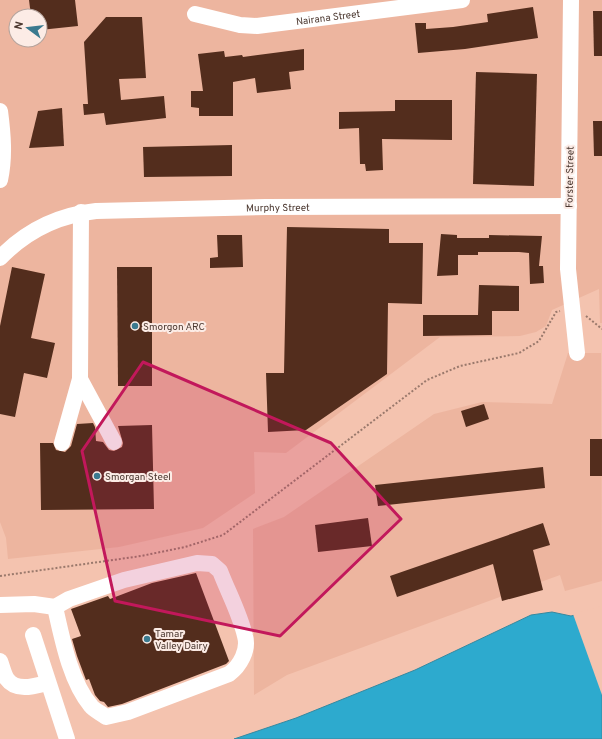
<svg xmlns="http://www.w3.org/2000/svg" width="602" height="739" font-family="Overpass,sans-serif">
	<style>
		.built { fill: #edb59f; fill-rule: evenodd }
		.water { fill: #2daace; stroke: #36889f }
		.pier { fill: #f4c3af }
		.building { fill: #532d1d }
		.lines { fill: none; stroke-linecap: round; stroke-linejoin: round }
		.path { stroke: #9a796c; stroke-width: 2; stroke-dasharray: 2 2; stroke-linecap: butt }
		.minor { stroke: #fff; stroke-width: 16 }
		.marked { fill: #c2185b; fill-opacity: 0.2; stroke: #c2185b; stroke-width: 3; stroke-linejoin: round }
		.poi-dot { fill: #3b7a8f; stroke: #fcece6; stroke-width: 1.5 }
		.labels { text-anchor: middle; stroke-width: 4; stroke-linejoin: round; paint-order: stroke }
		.street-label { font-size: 10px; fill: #4b3830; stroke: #fcece6 }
		.poi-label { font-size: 10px; fill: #4b3830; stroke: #fcece6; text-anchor: start }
	</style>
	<rect width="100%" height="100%" fill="#f4c3af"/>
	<g class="built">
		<path d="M0,0H602V323H600L599,289L552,310L546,326L536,332L520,336L440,337L286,453L254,452L255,493L203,528L119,547L8,559L6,538L0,522ZM16,16H40V40H16Z"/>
		<polygon points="568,353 601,353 602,581 565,591 560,575 287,675 254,695 253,529 284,517 434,414 482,402 552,404"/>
	</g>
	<polygon class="water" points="602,608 602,739 234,739 296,718 415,670 531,615 552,612 571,616"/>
	<polygon class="pier" points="602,606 602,695 573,614"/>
	<g class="building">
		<polygon points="29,0 75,0 78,26 40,30 40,16 31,16"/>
		<polygon points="533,7 538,38 465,49 418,53 415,23 426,23 426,29 453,27 488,22 487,14"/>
		<polygon points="593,11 602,11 602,56 594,56"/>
		<polygon points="106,17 142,17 146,78 119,79 121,100 164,96 166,118 106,125 104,113 84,115 83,104 88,104 84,42"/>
		<polygon points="304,49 304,70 289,72 291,89 257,93 255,78 233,82 233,116 199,116 199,108 191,107 191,91 203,91 198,54 224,51 225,57 242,55 243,57"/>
		<polygon points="476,72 537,74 534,186 473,184"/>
		<polygon points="395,100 452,100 452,140 382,139 383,170 366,171 365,164 360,164 359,128 339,129 339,112 395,111"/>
		<polygon points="62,108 64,146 29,148 38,111"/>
		<polygon points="593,121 602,121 602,156 594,156"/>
		<polygon points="232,145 232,176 144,177 143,147"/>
		<polygon points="287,227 389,229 389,243 423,243 422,304 388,303 387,374 306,430 268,432 266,373 284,373"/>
		<polygon points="441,234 457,235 457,238 489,238 489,235 542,236 539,266 543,266 544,283 530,284 529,253 519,252 478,252 478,255 458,255 458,275 437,276"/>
		<polygon points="217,235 242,235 243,267 210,268 210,258 218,257"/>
		<polygon points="12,267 45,274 31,338 55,343 47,378 24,373 15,417 0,414 0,326"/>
		<polygon points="117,267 152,267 152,386 118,386"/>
		<polygon points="479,285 519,286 519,311 492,311 492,335 423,336 423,315 478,315"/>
		<polygon points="484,404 489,419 466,427 461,411"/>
		<polygon points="93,423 95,427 96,441 103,442 109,450 114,451 122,447 123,443 118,426 152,425 154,509 41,510 40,443 53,443 56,450 65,452 71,446 77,424"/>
		<rect x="590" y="439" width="12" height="37"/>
		<polygon points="543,467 545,488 378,506 375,485"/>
		<polygon points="368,518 372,546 318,552 315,525"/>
		<polygon points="543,523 550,545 533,550 543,590 502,601 493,564 397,597 390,576"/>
		<polygon points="196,573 229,661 226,664 122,704 108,707 104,702 100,701 95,695 89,679 86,680 77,656 72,639 81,636 71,609 108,596 110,599 152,583"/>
	</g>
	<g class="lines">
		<g class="path">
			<polyline points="586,316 602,329"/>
			<polyline points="0,576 141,556 185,547 223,535 427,380 460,366 519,353 539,341 556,312 560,311"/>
		</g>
		<g class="minor">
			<polyline points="571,0 568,269 577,353"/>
			<path id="s1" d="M195,14L240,25L257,26L462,0"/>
			<path d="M0,111C3,134 5,157 0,180"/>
			<path id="s2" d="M0,258C26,231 59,215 96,211L266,207L569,206"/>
			<polyline points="80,379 114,442"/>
			<polyline points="62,443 80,379 81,212"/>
			<path d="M0,605L34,604L55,607L69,599L124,580L197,563L212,564L220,571C228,592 240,614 245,636C249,650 240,666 229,674L128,712L106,717C101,713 94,710 91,706C70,681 62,638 55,607"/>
			<polyline points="33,635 67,739"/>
			<path d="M0,661C2,666 4,675 7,679C16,692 35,686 47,683"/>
		</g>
	</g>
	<path class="marked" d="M143,362L331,443L401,519L280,636L115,601L82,451Z"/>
	<g class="poi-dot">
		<circle cx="135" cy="326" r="4"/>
		<circle cx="97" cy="476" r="4"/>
		<circle cx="147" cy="639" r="4"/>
	</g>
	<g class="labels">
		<g class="street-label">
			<text dy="4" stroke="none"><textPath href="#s1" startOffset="135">Nairana Street</textPath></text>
			<text transform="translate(569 177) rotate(-89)" y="4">Forster Street</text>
			<text dy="4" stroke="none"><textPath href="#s2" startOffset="291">Murphy Street</textPath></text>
		</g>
		<g class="poi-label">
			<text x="143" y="330">Smorgon ARC</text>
			<text x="105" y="480">Smorgan Steel</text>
			<text x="155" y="637">Tamar<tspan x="155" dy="12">Valley Dairy</tspan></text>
		</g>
	</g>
	<g transform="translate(28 28) rotate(285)"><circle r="19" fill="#fcece6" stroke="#b5a49d"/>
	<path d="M0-3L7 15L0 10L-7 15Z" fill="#3b7a8f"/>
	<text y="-6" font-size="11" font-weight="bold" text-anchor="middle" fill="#4b3830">N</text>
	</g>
</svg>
